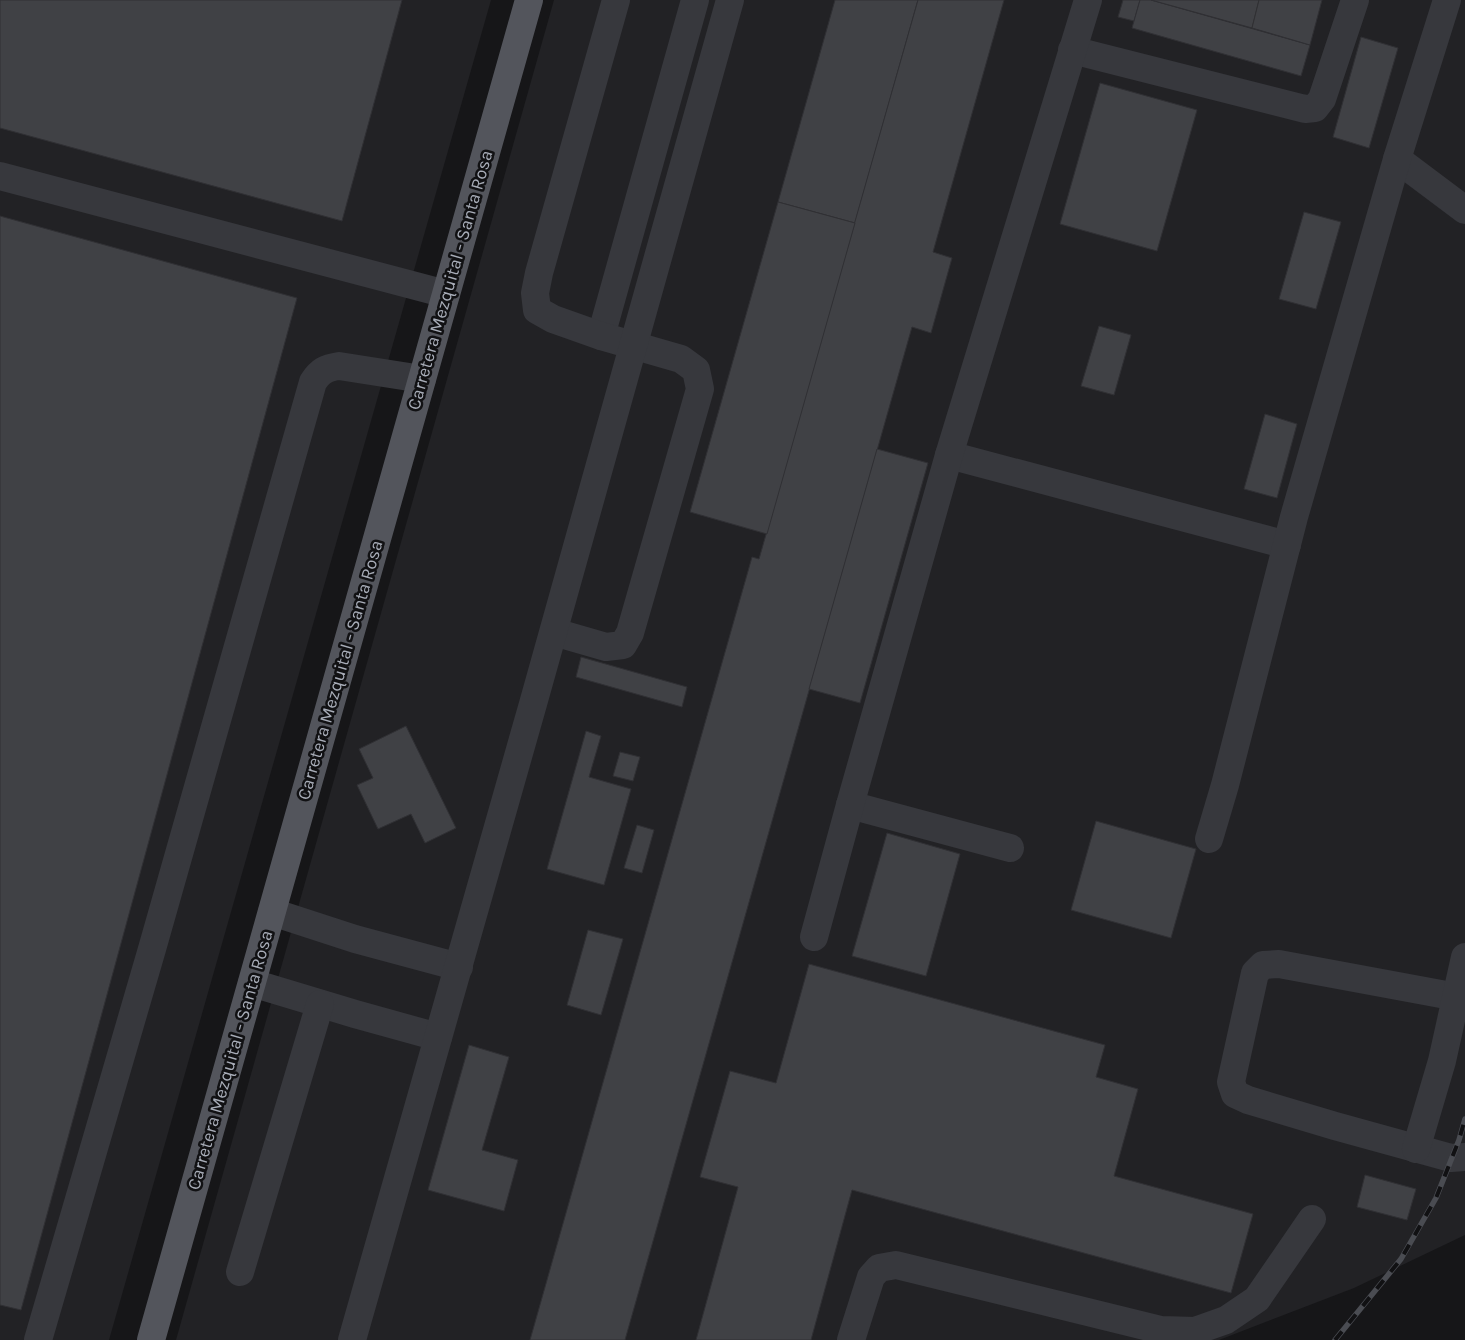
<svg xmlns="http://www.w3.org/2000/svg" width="1465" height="1340" font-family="Karla,sans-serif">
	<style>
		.built { fill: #222225 }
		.building { fill: #404145; stroke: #303034 }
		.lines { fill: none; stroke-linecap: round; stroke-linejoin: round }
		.minor { stroke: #37383d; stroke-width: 28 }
		.major { stroke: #53555c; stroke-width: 28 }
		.rail-casing { stroke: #4a4c52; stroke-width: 5.5 }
		.rail { stroke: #111113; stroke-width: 4; stroke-dasharray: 11; stroke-linecap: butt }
		.labels { text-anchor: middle; stroke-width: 5; stroke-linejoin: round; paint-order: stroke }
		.street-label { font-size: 18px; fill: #a8adb8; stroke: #111113 }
	</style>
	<rect width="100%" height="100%" fill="#161618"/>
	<g class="built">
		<polygon points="0,0 491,0 109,1340 0,1340"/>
		<polygon points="554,0 1465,0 1465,1235 1354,1288 1219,1340 176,1340"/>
	</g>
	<g class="building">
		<polygon points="0,0 402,0 342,221 0,128"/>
		<polygon points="835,0 918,0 855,223 778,202"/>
		<polygon points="918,0 1004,0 933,252 952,258 931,333 912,327 625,1340 530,1340 752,557 759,559"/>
		<polygon points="1123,0 1140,0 1134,21 1118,17"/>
		<polygon points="1140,0 1151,0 1310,45 1301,76 1132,28"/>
		<polygon points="1151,0 1259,0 1252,28"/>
		<polygon points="1259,0 1322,0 1310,45 1252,28"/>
		<polygon points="1361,37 1398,48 1369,148 1333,137"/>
		<polygon points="1100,83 1197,110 1157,251 1060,224"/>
		<polygon points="778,202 855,223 767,534 690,512"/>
		<polygon points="1304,212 1341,222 1316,309 1279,299"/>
		<polygon points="0,216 297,298 21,1310 0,1305"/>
		<polygon points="1099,326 1131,335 1114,395 1081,386"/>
		<polygon points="1265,414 1297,424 1277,498 1244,489"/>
		<polygon points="877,449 928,463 860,703 809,689"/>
		<polygon points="581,657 687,687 682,707 576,677"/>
		<polygon points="406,726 456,828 425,843 411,814 378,829 357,785 373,778 359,749"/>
		<polygon points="586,731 601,736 589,777 631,789 604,885 547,869"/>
		<polygon points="620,752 640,757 633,781 613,776"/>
		<polygon points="1096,821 1196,849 1171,938 1071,910"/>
		<polygon points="637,825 654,830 642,873 624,868"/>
		<polygon points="887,833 960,854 926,976 852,956"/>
		<polygon points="588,930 623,939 601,1015 567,1005"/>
		<polygon points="809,964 1105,1045 1096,1077 1138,1089 1114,1176 1253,1214 1231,1293 852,1190 811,1340 696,1340 738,1187 700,1177 730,1071 776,1083"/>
		<polygon points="469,1045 509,1057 482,1150 518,1160 504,1211 428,1190"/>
		<polygon points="1365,1175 1416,1189 1407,1220 1357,1207"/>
	</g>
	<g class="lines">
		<g class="minor">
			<polyline points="1072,50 1305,109 1315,108 1322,99 1355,0"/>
			<polyline points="1397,159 1465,210"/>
			<polyline points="0,176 446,294"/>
			<polyline points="601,336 695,0"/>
			<polyline points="949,455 1287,545"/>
			<polyline points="554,632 606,647 623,645 630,633 700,389 696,370 681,359 601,336 553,319 537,310 535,293 539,273 616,0"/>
			<polyline points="850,805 1010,848"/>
			<polyline points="1209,839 1225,785 1294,517 1397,159 1447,0"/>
			<polyline points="272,912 355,939 459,967"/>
			<polyline points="814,937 850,805 949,455 1088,0"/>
			<polyline points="252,983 355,1014 438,1037"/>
			<polyline points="1457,997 1279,964 1263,965 1255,973 1231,1082 1235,1094 1248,1100 1335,1126 1451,1158 1465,1157"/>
			<polyline points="1416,1149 1442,1061 1465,957"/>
			<polyline points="240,1272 320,1004"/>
			<path d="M38,1340L152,949L313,382C320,371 326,368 339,366L422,379"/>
			<path d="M352,1340C479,894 607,447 730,0"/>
			<polyline points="851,1340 871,1277 879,1268 896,1265 1161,1330 1195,1331 1226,1320 1257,1299 1312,1219"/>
		</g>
		<polyline class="major" points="151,1340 529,0"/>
		<defs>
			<polyline id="rail" points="1335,1340 1401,1259 1436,1198 1459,1140 1465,1119"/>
		</defs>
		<use href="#rail" class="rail-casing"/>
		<use href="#rail" class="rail"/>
	</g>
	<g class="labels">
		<g class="street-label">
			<text transform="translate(450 280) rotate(-74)" y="6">Carretera Mezquital - Santa Rosa</text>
			<text transform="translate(340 670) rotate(-74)" y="6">Carretera Mezquital - Santa Rosa</text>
			<text transform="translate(230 1060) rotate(-74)" y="6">Carretera Mezquital - Santa Rosa</text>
		</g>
	</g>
</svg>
